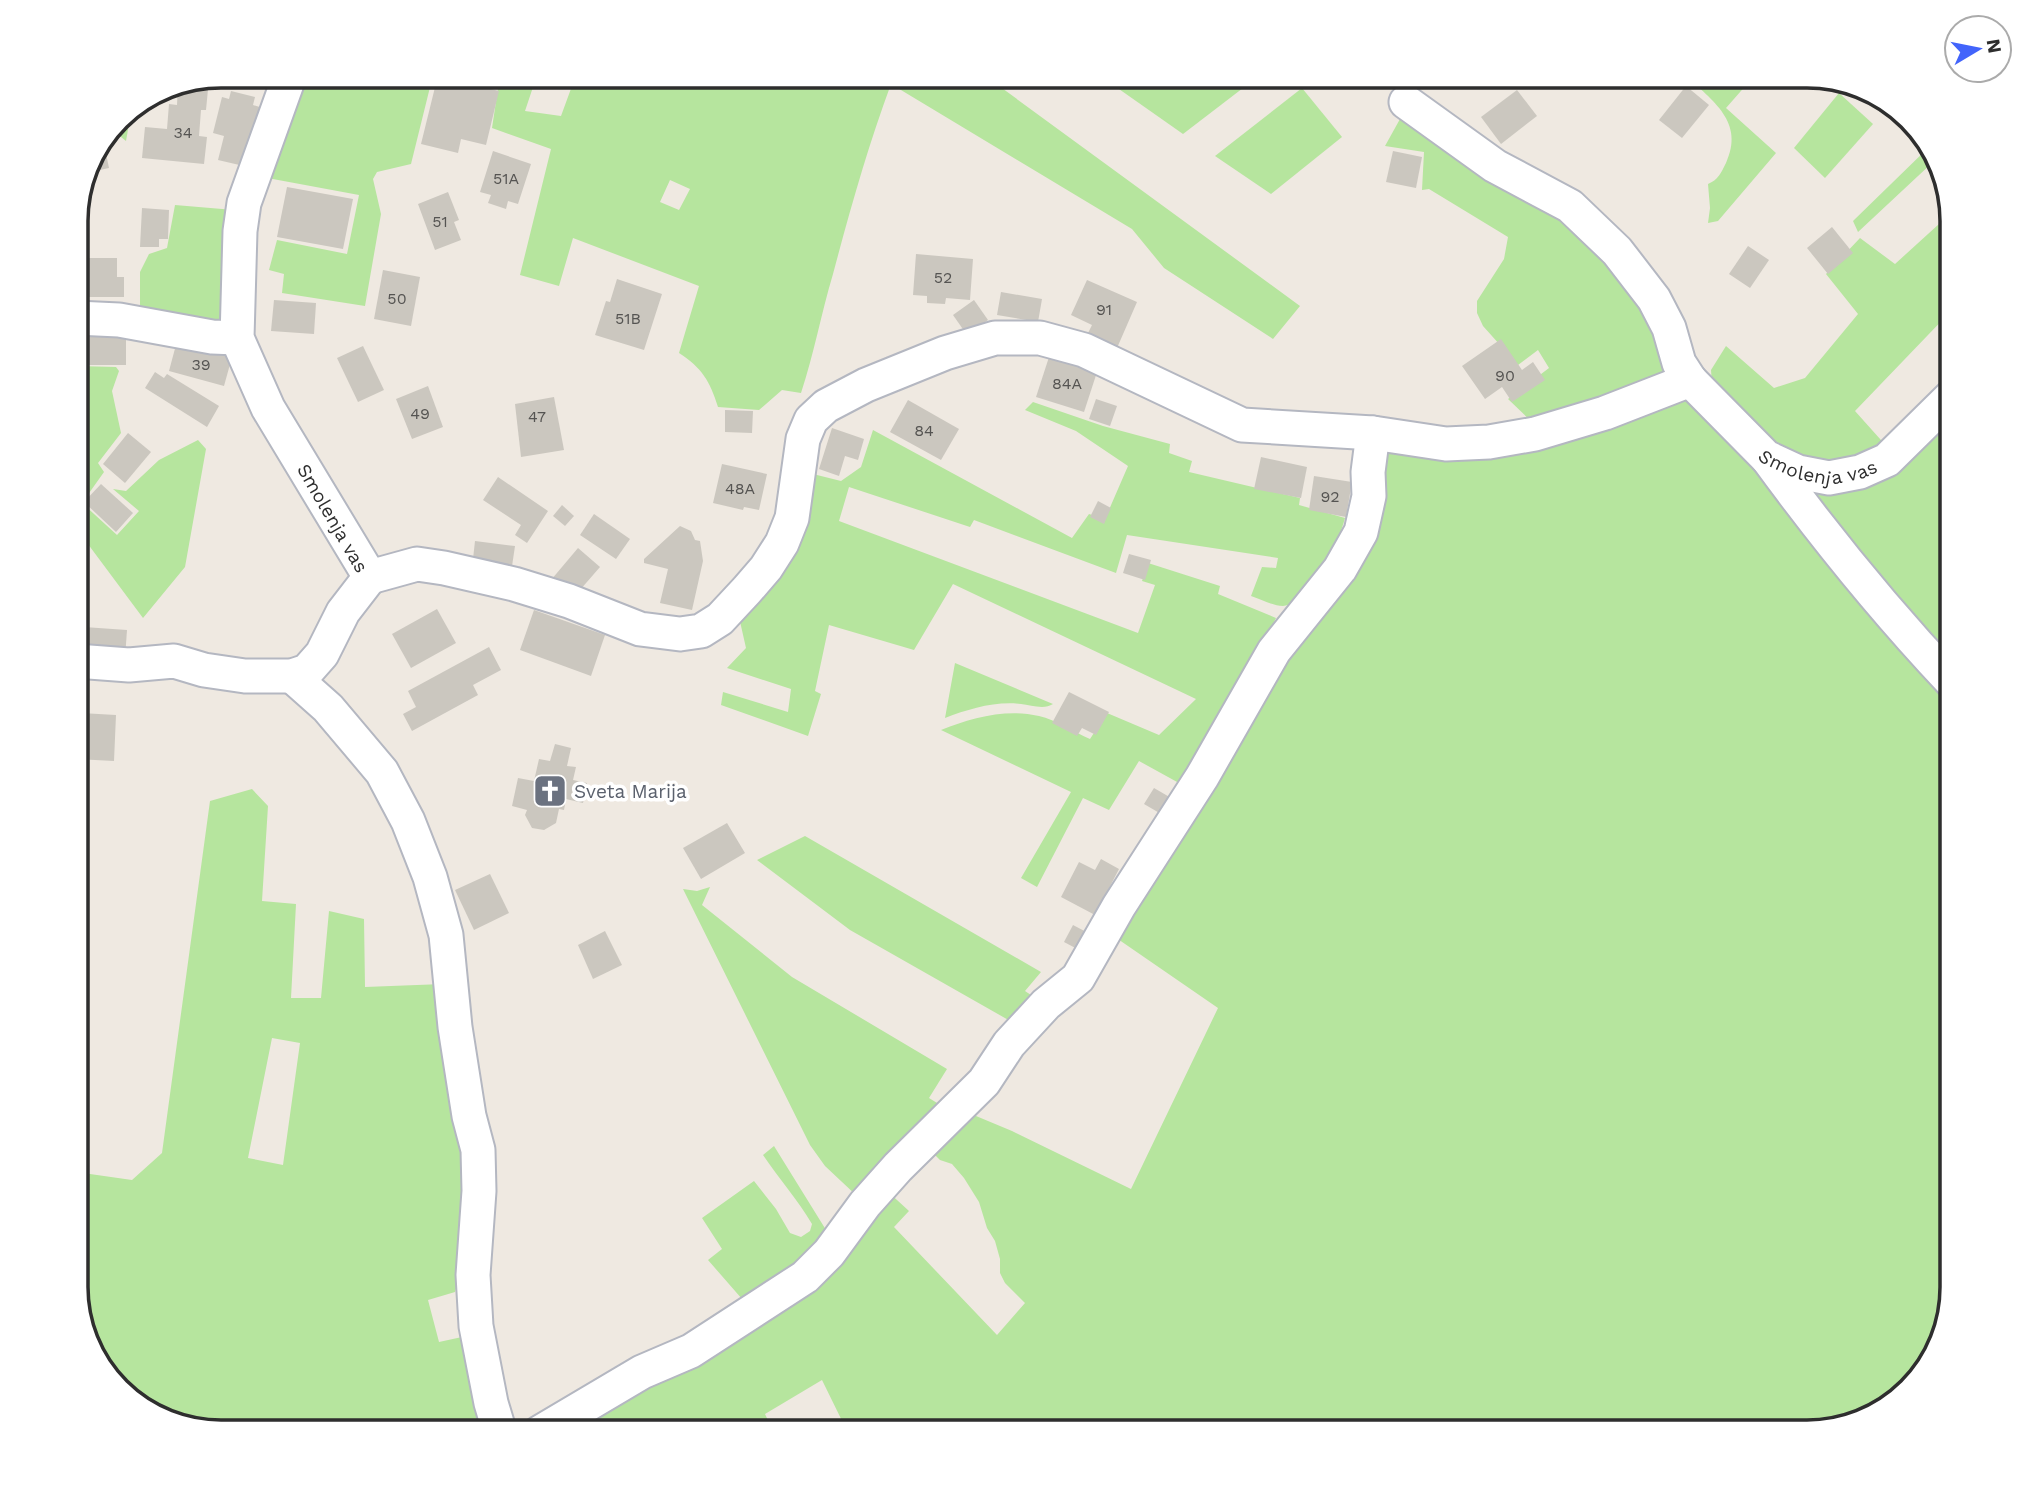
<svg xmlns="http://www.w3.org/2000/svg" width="2027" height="1508" font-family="'Work Sans',sans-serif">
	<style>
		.green { fill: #b6e59e; fill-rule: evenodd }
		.building { fill: #cbc7bf }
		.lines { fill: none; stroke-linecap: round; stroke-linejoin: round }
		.minor-casing { stroke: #b4b7c1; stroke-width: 37 }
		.minor { stroke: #fff; stroke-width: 33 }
		.labels { text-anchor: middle; stroke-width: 7; stroke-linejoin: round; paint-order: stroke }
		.number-label { font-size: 16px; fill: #555452 }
		.street-label { font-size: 19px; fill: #2e2e2e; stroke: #fff }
		.worship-label { font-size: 19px; fill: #5b616d; stroke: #fff; text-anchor: start }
		.rim { fill: none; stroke: #2e2e2e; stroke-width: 3.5 }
	</style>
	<rect width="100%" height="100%" fill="#efe9e1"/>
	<g class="green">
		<polygon points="297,75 433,75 411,164 377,172 373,179 381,214 365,306 282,293 284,274 269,270 277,240 347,254 359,195 262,177"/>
		<path d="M500,75H537L525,111L561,116L576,75H984L1300,306L1273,339L1164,268L1132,229L891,84C868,146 850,210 833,274C821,314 814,354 801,393L782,390L759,410L718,407C710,381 702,368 679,353L699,286L573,238L559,286L520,275L551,149L492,128ZM670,180L690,189L679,210L660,202Z"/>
		<polygon points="1099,75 1260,75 1183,134"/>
		<path d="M1685,75H1755L1726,108L1776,153L1718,221L1708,223L1710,208L1708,184C1718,180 1721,173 1726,163C1745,122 1713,101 1685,75Z"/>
		<polygon points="1302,88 1342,137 1271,194 1215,156"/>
		<polygon points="1839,93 1873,124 1825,178 1794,148"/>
		<polygon points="132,107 126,141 111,129 125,112"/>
		<polygon points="1409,114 1570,222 1629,277 1669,365 1663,386 1535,425 1508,399 1549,368 1538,350 1518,365 1483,326 1477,313 1477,301 1504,259 1508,237 1429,189 1422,190 1424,152 1385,146 1400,119"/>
		<polygon points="1929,147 1937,156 1940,169 1933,162 1858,232 1853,221"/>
		<polygon points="175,205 234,210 226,325 140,319 140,272 149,254 167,248"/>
		<polygon points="1950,214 1952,310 1855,411 1889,449 1865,467 1787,464 1712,384 1711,370 1726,346 1774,388 1805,378 1858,314 1826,274 1860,238 1895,264"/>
		<polygon points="76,366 116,367 119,371 112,391 121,433 98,463 104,472 82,503 117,535 139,511 113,489 126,491 159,460 198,440 206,449 185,567 143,618 76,528"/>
		<polygon points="1687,401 1705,407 1830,485 1952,410 1952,1288 1922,1375 1871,1418 1806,1433 848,1433 822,1380 765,1414 774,1433 552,1433 696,1353 885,1189 909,1211 894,1227 997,1335 1025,1303 1005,1283 1000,1273 1000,1259 995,1241 987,1228 979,1202 964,1178 952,1164 940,1160 927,1147 964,1111 1012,1131 1131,1189 1218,1008 1112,935 1324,592 1378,450"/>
		<path d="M1033,402L1103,426L1170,444L1169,453L1192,461L1189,472L1300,498L1299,505L1345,518C1338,544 1314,603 1283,606C1273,606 1260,599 1251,596L1262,567L1276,568L1278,558L1127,535L1116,573L974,520L970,527L849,487L839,521L1138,633L1155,585L1142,581L1148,563L1220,586L1218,594L1276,618L1228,716L1188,788L1139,761L1109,810L1083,798L1037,887L1021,878L1071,792L941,730C970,718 1007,708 1039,716C1056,720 1074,732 1090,739L1107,713L1159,735L1196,699L953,584L914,650L829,625L815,691L821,694L808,736L721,705L723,692L788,712L791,689L727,668L746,648L739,617L813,474L841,481L861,467L873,430L1072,538L1089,514L1105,519L1128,466L1076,431L1025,410Z"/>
		<path d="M955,663L1053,704C1044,710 1031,705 1021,704C995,701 969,709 945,718Z"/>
		<path d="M252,789L268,806L262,901L296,904L291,998H321L329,911L364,919L365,987L443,984L464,1142L460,1275L455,1292L428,1300L439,1342L462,1337L490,1433H220L133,1403L95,1360L76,1296V1172L132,1180L162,1153L210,801ZM272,1038L300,1043L283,1165L248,1158Z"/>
		<polygon points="805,836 1041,972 1025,991 1040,1001 1019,1026 850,930 757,860"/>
		<polygon points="710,887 702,905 792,977 947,1069 929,1098 950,1111 858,1197 825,1166 810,1145 683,889 697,891"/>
		<path d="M774,1146L831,1238L749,1307L708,1260L722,1249L702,1218L754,1181L776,1209L790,1233L801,1237L810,1231L812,1224C798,1200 779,1179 763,1155Z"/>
	</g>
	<g class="building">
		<polygon points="438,75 477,75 475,85 499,91 486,145 461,139 458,153 421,144"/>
		<polygon points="207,78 209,79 206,110 201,110 199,136 207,137 204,164 142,158 145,127 167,129 169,104 177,105 178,84"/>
		<polygon points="1686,86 1709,105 1682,138 1659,120"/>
		<polygon points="1517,90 1537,116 1501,144 1481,117"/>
		<polygon points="231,91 255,97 253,105 263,108 248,167 218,160 224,136 213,133 222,97 229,99"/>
		<polygon points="103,139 109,168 86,173 90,156"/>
		<polygon points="493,151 531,164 518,204 508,201 506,209 488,203 491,195 480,192"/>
		<polygon points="1393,151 1422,157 1416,188 1386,182"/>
		<polygon points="287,187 353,199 343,249 277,237"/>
		<polygon points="448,192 459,220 454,222 461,240 435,250 418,204"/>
		<polygon points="142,208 169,210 168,239 159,239 159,247 140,247"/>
		<polygon points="1832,227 1853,253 1828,274 1807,248"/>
		<polygon points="1748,246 1769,260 1750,288 1729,274"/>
		<polygon points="916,254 973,259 970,300 946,298 945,304 927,303 927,296 913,295"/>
		<polygon points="78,258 117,258 117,277 124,277 124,297 78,297"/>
		<polygon points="383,270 420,277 411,326 374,319"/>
		<polygon points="617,279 662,294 644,350 595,335 606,301 610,302"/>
		<polygon points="1087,280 1137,302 1117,348 1087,335 1092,325 1071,315"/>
		<polygon points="1001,292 1042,299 1038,322 997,315"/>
		<polygon points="274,300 316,303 314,334 271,331"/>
		<polygon points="974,300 988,320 967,335 953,315"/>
		<rect x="76" y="334" width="50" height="31"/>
		<polygon points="1501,339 1522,370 1533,362 1545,380 1512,402 1502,387 1485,399 1462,366"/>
		<polygon points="177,341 232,357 224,386 169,371"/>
		<polygon points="363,346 384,390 358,402 337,358"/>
		<polygon points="1050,354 1098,369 1084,412 1036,397"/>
		<polygon points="155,372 164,378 167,374 219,406 207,427 145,388"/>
		<polygon points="428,386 443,427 412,439 396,399"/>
		<polygon points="554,397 564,450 521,457 515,404"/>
		<polygon points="1096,399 1117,406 1110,426 1089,419"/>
		<polygon points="908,400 959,429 941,460 890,432"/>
		<polygon points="725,410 753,411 752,433 725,432"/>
		<polygon points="832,428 864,439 858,460 845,456 839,476 819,469"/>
		<polygon points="128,433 151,452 125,483 103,464"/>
		<polygon points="1261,457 1307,467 1301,498 1254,489"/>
		<polygon points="722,464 767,474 759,510 744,507 743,510 713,503"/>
		<polygon points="1314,476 1352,482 1346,517 1309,510"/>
		<polygon points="498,477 548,511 527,543 515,535 521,525 483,500"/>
		<polygon points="101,484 133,513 116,532 84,502"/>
		<polygon points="1098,501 1111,508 1104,524 1090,517"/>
		<polygon points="562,505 574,516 565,526 553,516"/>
		<polygon points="594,514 630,539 616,559 580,535"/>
		<polygon points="680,526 691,531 695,540 700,541 703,561 692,610 660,603 668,569 644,563 644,559"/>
		<polygon points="475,541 515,546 511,573 472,568"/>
		<polygon points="578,548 600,567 573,598 551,580"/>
		<polygon points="1129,554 1151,560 1145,580 1123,573"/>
		<polygon points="437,609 456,643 411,668 392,634"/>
		<polygon points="534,610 605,635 591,676 520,650"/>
		<polygon points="84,627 127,630 125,658 83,655"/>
		<polygon points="489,647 501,670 473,685 478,695 412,731 403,714 416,707 408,691"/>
		<polygon points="1069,692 1109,712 1096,735 1082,728 1077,736 1052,723"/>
		<polygon points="76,709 81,709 81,713 116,715 114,761 76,759"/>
		<polygon points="555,744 571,748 567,766 576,767 573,780 587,783 583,803 566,799 564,810 559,809 556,823 544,830 532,828 525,815 527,810 512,806 518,778 534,781 539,759 550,761"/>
		<polygon points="1154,788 1178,802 1168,818 1144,804"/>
		<polygon points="727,823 745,853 701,879 683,848"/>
		<polygon points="1101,859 1119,869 1095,915 1061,897 1079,862 1095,870"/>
		<polygon points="490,874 509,913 474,930 455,890"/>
		<polygon points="76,910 84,912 76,942"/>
		<polygon points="1073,925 1092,935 1083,952 1064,942"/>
		<polygon points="605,931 622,965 593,979 578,945"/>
	</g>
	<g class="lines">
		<defs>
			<g id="minor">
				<polyline points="76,318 119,320 212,337 237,338"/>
				<path id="s1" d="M1690,380L1766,457L1798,472L1829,478L1860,472L1887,460L1952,396"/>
				<path d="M1768,459C1825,537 1885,611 1952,682"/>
				<polyline points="370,577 417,564 444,568 514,584 569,601 640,629 680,634 701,631 720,619 747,590 766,568 782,543 792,518 803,439 811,420 826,406 866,385 945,353 995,338 1040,338 1084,350 1242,425 1373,433 1446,444 1489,442 1535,434 1605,413 1690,380 1679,363 1669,328 1654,299 1617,251 1570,206 1495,166 1406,102"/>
				<polyline points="76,661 129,665 174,661 204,670 245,676 292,676 307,671 322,654 343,612 370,577 268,408 237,338 240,231 244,203 290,75"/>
				<polyline points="292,676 328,708 382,772 408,821 430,877 446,935 455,1027 469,1116 478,1150 479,1191 473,1275 476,1326 491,1403 500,1433"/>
				<polyline points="539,1433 642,1372 691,1351 805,1277 829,1253 865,1204 898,1167 984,1082 1009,1044 1046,1004 1078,978 1119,906 1202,777 1274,651 1340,569 1361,532 1369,496 1368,472 1373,433"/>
			</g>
		</defs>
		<use href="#minor" class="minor-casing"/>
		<use href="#minor" class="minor"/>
	</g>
	<defs>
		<symbol id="church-square" viewBox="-11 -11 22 22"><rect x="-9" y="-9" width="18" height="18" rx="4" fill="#6b7280" stroke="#fff"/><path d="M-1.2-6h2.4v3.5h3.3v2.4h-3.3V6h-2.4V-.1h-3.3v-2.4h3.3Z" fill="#fff"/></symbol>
	</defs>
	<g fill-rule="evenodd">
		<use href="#church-square" x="531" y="772" width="38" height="38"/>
	</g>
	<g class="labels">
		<g class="number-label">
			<text x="183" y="138">34</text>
			<text x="506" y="184">51A</text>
			<text x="440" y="227">51</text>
			<text x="943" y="283">52</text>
			<text x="397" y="304">50</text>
			<text x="1104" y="315">91</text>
			<text x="628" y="324">51B</text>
			<text x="201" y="370">39</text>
			<text x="1505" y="381">90</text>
			<text x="1067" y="389">84A</text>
			<text x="420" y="419">49</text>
			<text x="537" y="422">47</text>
			<text x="924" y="436">84</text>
			<text x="740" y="494">48A</text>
			<text x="1330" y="502">92</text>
		</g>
		<g class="street-label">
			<text dy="7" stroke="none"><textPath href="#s1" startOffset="163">Smolenja vas</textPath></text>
			<text transform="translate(333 518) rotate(60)" y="7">Smolenja vas</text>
		</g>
		<g class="worship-label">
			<text x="574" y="798">Sveta Marija</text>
		</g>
	</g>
	<path d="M0 0H2027V1508H0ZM221 88H1807A133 133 0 0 1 1940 221V1287A133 133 0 0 1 1807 1420H221A133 133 0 0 1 88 1287V221A133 133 0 0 1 221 88Z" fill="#fff" fill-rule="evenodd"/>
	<path class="rim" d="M221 88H1807A133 133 0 0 1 1940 221V1287A133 133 0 0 1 1807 1420H221A133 133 0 0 1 88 1287V221A133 133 0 0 1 221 88Z"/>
	<g transform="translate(1978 49) rotate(80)"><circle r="33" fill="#ffffff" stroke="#ababab" stroke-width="2"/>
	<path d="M0-5L12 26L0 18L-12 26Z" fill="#4264fb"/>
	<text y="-10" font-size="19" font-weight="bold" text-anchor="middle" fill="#2e2e2e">N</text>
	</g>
</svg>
